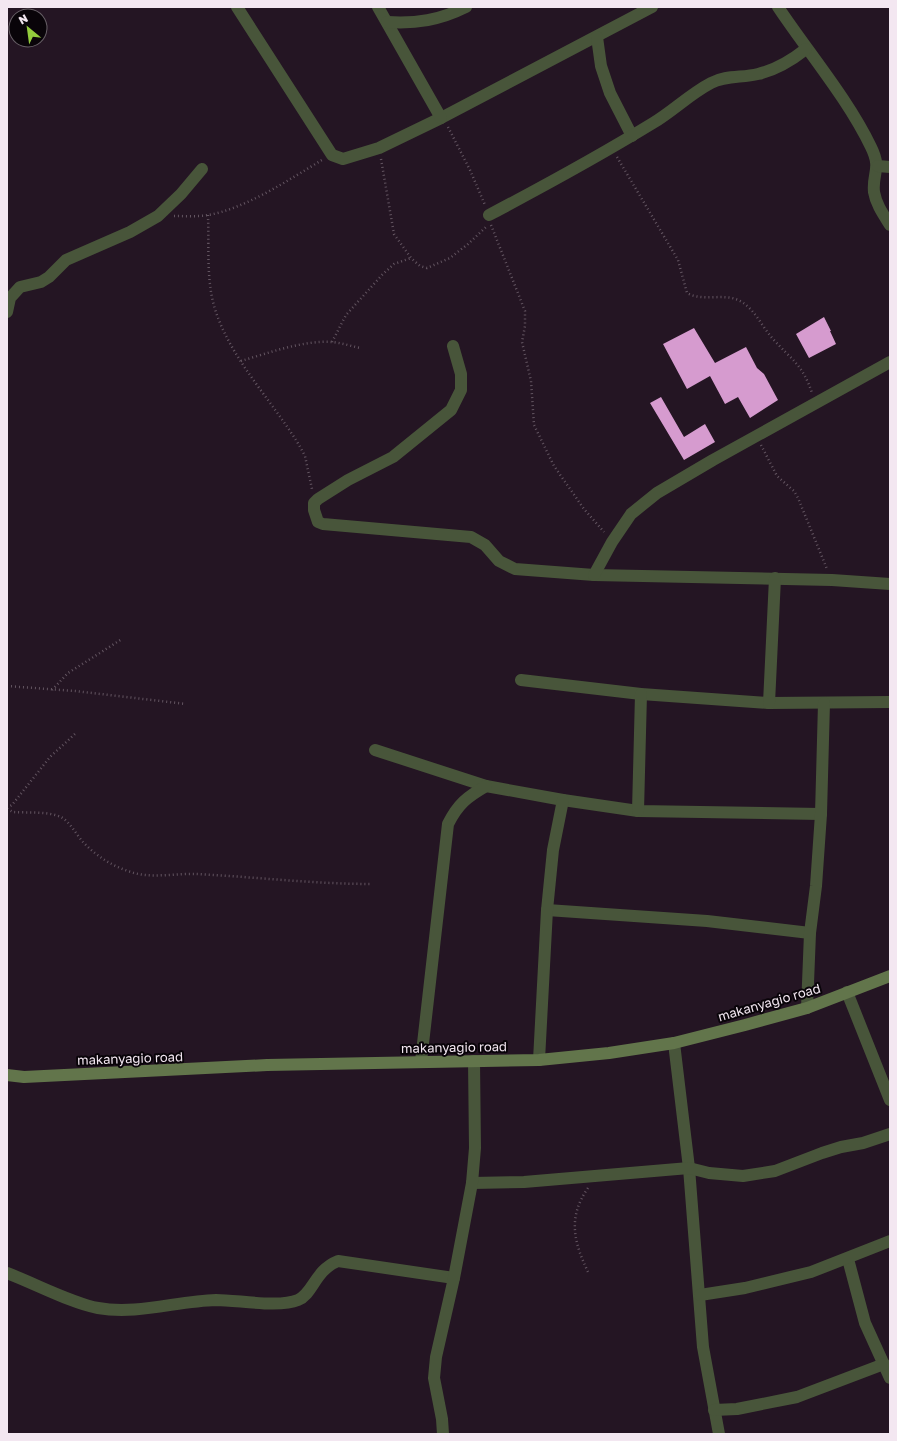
<svg xmlns="http://www.w3.org/2000/svg" width="897" height="1441" font-family="'Golos Text',sans-serif">
	<style>
		.building { fill: #d69bcf }
		.lines { fill: none; stroke-linecap: round; stroke-linejoin: round }
		.path { stroke: #635561; stroke-width: 2.5; stroke-dasharray: 1 3; stroke-linecap: butt }
		.street { stroke: #48553a; stroke-width: 12 }
		.secondary { stroke: #62754b; stroke-width: 12 }
		.labels { text-anchor: middle; stroke-width: 4; stroke-linejoin: round; paint-order: stroke }
		.street-label { font-size: 13px; fill: #f3e7f1; stroke: #090409 }
	</style>
	<rect width="100%" height="100%" fill="#241523"/>
	<g class="building">
		<polygon points="824,317 831,331 830,331 836,344 809,358 796,334"/>
		<polygon points="694,328 715,363 746,347 757,368 764,374 778,400 750,418 738,397 725,404 710,376 687,389 663,344"/>
		<polygon points="661,397 684,437 705,424 715,442 684,460 650,403"/>
	</g>
	<g class="lines">
		<g class="path">
			<polyline points="448,127 470,170 485,205"/>
			<path d="M617,157L678,260L687,293C703,302 723,293 738,300C754,307 762,327 773,339C791,359 803,365 812,393"/>
			<polyline points="381,159 394,234 411,258 420,266 427,268 450,258 468,244 487,226"/>
			<path d="M208,215C209,240 207,267 211,292C220,348 270,397 299,445L305,456L312,489"/>
			<path d="M174,216C185,216 197,217 208,215C245,209 290,179 322,160"/>
			<polyline points="491,225 525,311 525,326 522,342 531,381 534,425 554,466 584,509 604,532"/>
			<polyline points="332,342 346,315 382,275 394,264 411,258"/>
			<path d="M241,361C268,353 304,340 332,342C342,343 351,346 360,348"/>
			<polyline points="761,445 777,476 794,491 798,498 827,569"/>
			<polyline points="7,686 75,691 186,704"/>
			<polyline points="52,690 68,673 122,639"/>
			<polyline points="7,808 12,805 50,757 76,733"/>
			<path d="M7,809L13,812C27,813 47,811 61,817C70,822 76,834 83,842C96,856 112,866 131,872C151,879 176,873 197,874C256,877 314,884 372,884"/>
			<path d="M588,1188C567,1218 574,1243 589,1274"/>
		</g>
		<g class="street">
			<polyline points="237,7 332,155 343,159 379,148 441,118 652,7"/>
			<polyline points="378,7 441,118"/>
			<path d="M778,7C808,52 848,99 871,147C882,169 872,173 874,192C876,204 883,214 890,225"/>
			<path d="M387,22C416,24 440,20 466,7"/>
			<polyline points="597,37 601,66 610,93 632,136"/>
			<polyline points="878,166 890,167"/>
			<path d="M489,215C544,186 599,156 653,123C673,111 690,94 711,83C726,75 742,78 758,74C776,70 792,60 806,49"/>
			<polyline points="7,312 10,298 20,287 41,282 49,277 66,260 130,232 158,216 181,194 202,169"/>
			<polyline points="453,346 461,374 461,390 451,410 393,457 348,480 318,499 314,503 314,510 318,522 323,524 471,537 485,545 499,561 515,569 594,575 832,580 890,584"/>
			<polyline points="594,575 612,542 631,514 657,493 713,460 890,362"/>
			<polyline points="521,680 641,694 769,703 890,702"/>
			<polyline points="769,703 775,578"/>
			<polyline points="375,750 486,786 563,800 638,811 821,814"/>
			<polyline points="638,811 641,694"/>
			<polyline points="547,910 707,921 810,933"/>
			<polyline points="847,992 890,1100"/>
			<polyline points="807,1008 810,933 816,886 821,814 824,703"/>
			<polyline points="674,1043 689,1168 703,1347 719,1434"/>
			<polyline points="539,1060 547,910 553,850 563,800"/>
			<path d="M421,1061L448,824C458,804 467,797 486,786"/>
			<polyline points="472,1183 524,1182 689,1168 709,1173 743,1176 775,1171 822,1153 841,1147 863,1143 890,1134"/>
			<polyline points="848,1259 865,1323 890,1378"/>
			<path d="M7,1273C34,1283 71,1303 98,1308C137,1315 177,1301 216,1300C238,1300 279,1308 298,1300C313,1294 315,1270 338,1261L454,1278"/>
			<polyline points="700,1295 745,1288 811,1272 890,1241"/>
			<polyline points="714,1410 737,1409 797,1397 884,1364"/>
			<polyline points="443,1434 442,1419 434,1378 436,1357 454,1278 472,1183 475,1148 474,1061"/>
		</g>
		<polyline class="secondary" points="7,1075 24,1077 267,1065 539,1060 609,1053 674,1043 745,1025 807,1008 890,976"/>
	</g>
	<g class="labels">
		<g class="street-label">
			<text transform="translate(769 1002) rotate(-16)" y="5">makanyagio road</text>
			<text transform="translate(454 1047) rotate(-1)" y="5">makanyagio road</text>
			<text transform="translate(130 1058) rotate(-2)" y="5">makanyagio road</text>
		</g>
	</g>
	<rect width="897" height="1441" fill="none" stroke="#f3e7f1" stroke-width="16"/>
	<g transform="translate(28 28) rotate(331)"><circle r="19" fill="#090409" stroke="#675f66"/>
	<path d="M0-3L7 15L0 10L-7 15Z" fill="#93cc3d"/>
	<text y="-6" font-size="11" font-weight="bold" text-anchor="middle" fill="#f3e7f1">N</text>
	</g>
</svg>
